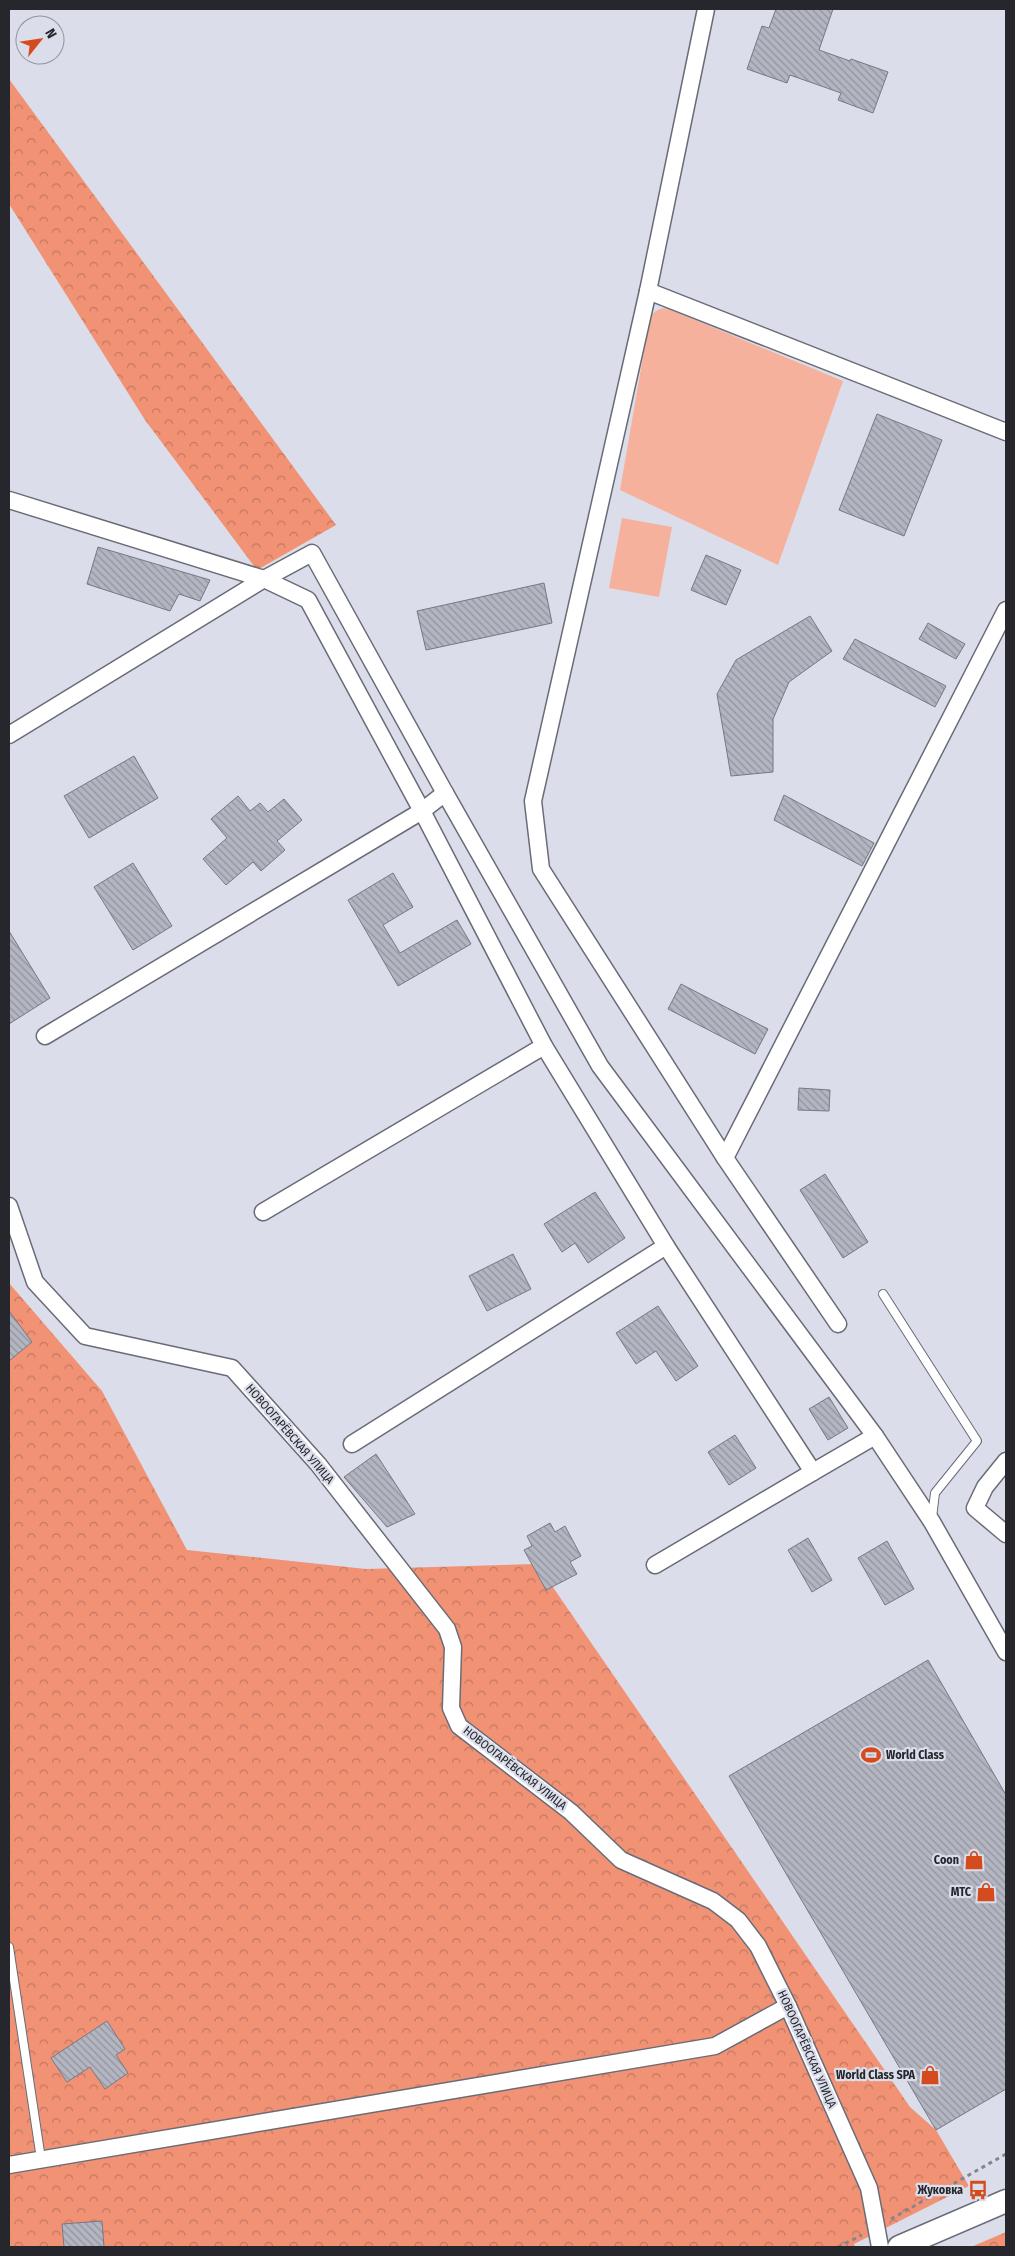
<svg xmlns="http://www.w3.org/2000/svg" width="1015" height="2256" font-family="'Fira Sans Condensed',sans-serif">
	<style>
		.green { fill: #f6b19c }
		.forest { fill: url(#forest-crowns) }
		.building { fill: url(#building-back-hatch); stroke: #767884 }
		.lines { fill: none; stroke-linecap: round; stroke-linejoin: round }
		.service-casing { stroke: #696c77; stroke-width: 10 }
		.minor-casing { stroke: #696c77; stroke-width: 19 }
		.secondary-casing { stroke: #696c77; stroke-width: 25 }
		.path { stroke: #84868f; stroke-width: 3; stroke-dasharray: 4 4; stroke-linecap: butt }
		.service { stroke: #fff; stroke-width: 8 }
		.minor { stroke: #fff; stroke-width: 16 }
		.secondary { stroke: #fff; stroke-width: 22 }
		.labels { text-anchor: middle; stroke-width: 4.5; stroke-linejoin: round; paint-order: stroke }
		.street-label { font-size: 12px; fill: #26272c; stroke: #dbdeea }
		.poi-label { font-size: 12px; font-weight: bold; fill: #26272c; stroke: #dbdeea; text-anchor: end }
	</style>
	<defs>
		<pattern id="forest-crowns" width="20" height="18" patternUnits="userSpaceOnUse" patternTransform="scale(1.25)"><rect width="20" height="18" fill="#f19275"/><path d="M2 6a3 3 0 1 1 6 0M12 15a3 3 0 1 1 6 0" fill="none" stroke="#c37760"/></pattern>
		<pattern id="building-back-hatch" width="6" height="6" patternUnits="userSpaceOnUse" patternTransform="scale(1.25)"><rect width="6" height="6" fill="#b3b5c1"/><path d="M-1 5l2 2M0 0l6 6M5-1l2 2" fill="none" stroke="#91939d"/></pattern>
	</defs>
	<rect width="100%" height="100%" fill="#dbdeea"/>
	<g class="green">
		<path d="M664,308L671,310L843,381L778,565L620,490L649,322C652,314 654,310 664,308Z"/>
		<polygon points="622,518 672,527 659,597 609,588"/>
	</g>
	<g class="forest">
		<polygon points="9,79 336,525 257,570 145,420 9,204"/>
		<polygon points="9,1283 102,1391 187,1550 366,1569 537,1564 910,2107 936,2130 969,2186 854,2244 855,2247 9,2247"/>
		<polygon points="1006,2232 1006,2247 971,2247"/>
	</g>
	<g class="building">
		<polygon points="776,9 833,9 819,50 850,61 851,59 888,72 873,113 838,100 841,93 790,75 787,83 747,69 762,26 769,28"/>
		<polygon points="877,414 942,440 904,536 839,510"/>
		<polygon points="98,547 210,580 200,601 179,594 170,611 87,584"/>
		<polygon points="706,555 741,570 726,605 691,590"/>
		<polygon points="544,583 552,623 426,650 417,611"/>
		<polygon points="810,616 832,651 789,682 773,719 773,772 731,776 717,694 736,660"/>
		<polygon points="928,623 965,644 956,659 919,639"/>
		<polygon points="855,639 946,686 935,707 843,659"/>
		<polygon points="134,756 158,798 89,838 64,796"/>
		<polygon points="784,795 874,843 862,866 774,820"/>
		<polygon points="238,796 250,811 260,803 268,812 284,799 302,820 277,841 285,850 261,871 253,862 226,885 203,859 227,838 211,819"/>
		<polygon points="133,863 172,926 133,950 94,887"/>
		<polygon points="393,873 413,907 383,925 400,953 457,920 471,944 398,986 348,900"/>
		<polygon points="9,931 50,998 9,1024"/>
		<polygon points="681,984 768,1029 755,1054 668,1009"/>
		<polygon points="799,1088 830,1090 829,1111 798,1110"/>
		<polygon points="825,1174 868,1242 843,1258 800,1190"/>
		<polygon points="595,1192 625,1238 588,1263 575,1243 562,1252 544,1224"/>
		<polygon points="513,1254 531,1289 487,1311 469,1276"/>
		<polygon points="658,1306 698,1366 676,1381 656,1351 636,1364 616,1333"/>
		<polygon points="9,1311 32,1342 9,1361"/>
		<polygon points="829,1397 848,1428 828,1440 809,1409"/>
		<polygon points="735,1435 756,1468 729,1485 708,1452"/>
		<polygon points="376,1454 415,1514 387,1527 344,1477"/>
		<polygon points="550,1523 555,1532 565,1526 581,1556 570,1562 577,1574 546,1590 524,1550 532,1546 527,1536"/>
		<polygon points="808,1538 832,1580 812,1592 788,1550"/>
		<polygon points="887,1541 914,1589 885,1605 858,1558"/>
		<polygon points="928,1660 1006,1795 1006,2089 936,2130 729,1776"/>
		<polygon points="107,2021 125,2049 116,2055 128,2073 105,2089 90,2067 67,2082 51,2058"/>
		<polygon points="102,2221 104,2247 64,2247 62,2224"/>
	</g>
	<g class="lines">
		<defs>
			<g id="service">
				<polyline points="883,1294 977,1441 935,1493 932,1518"/>
				<polyline points="9,1947 41,2159"/>
			</g>
			<g id="minor">
				<polyline points="706,9 648,291 533,801 541,869 725,1158"/>
				<polyline points="648,291 1006,432"/>
				<polyline points="9,500 264,579 9,735"/>
				<polyline points="264,579 308,600 422,811 544,1046 666,1246 813,1472 655,1565"/>
				<polyline points="264,579 312,553 445,793"/>
				<polyline points="45,1036 422,811 445,793 600,1066 875,1436 932,1522 1006,1652"/>
				<polyline points="9,1206 35,1282 85,1336 232,1368 318,1464 447,1629 453,1647 451,1708 459,1726 571,1812 621,1860 713,1901 738,1920 758,1946 788,2006 869,2188 880,2247"/>
				<polyline points="263,1212 544,1046"/>
				<polyline points="838,1324 725,1158 1006,610"/>
				<polyline points="352,1444 666,1246"/>
				<polyline points="1006,1461 985,1487 975,1508 1006,1534"/>
				<polyline points="813,1472 875,1436"/>
				<polyline points="9,2165 715,2046 788,2006"/>
			</g>
			<polyline id="secondary" points="899,2247 1006,2201"/>
		</defs>
		<use href="#service" class="service-casing"/>
		<use href="#minor" class="minor-casing"/>
		<use href="#secondary" class="secondary-casing"/>
		<g class="path">
			<polyline points="891,2219 1006,2154"/>
			<polyline points="838,2247 862,2235"/>
		</g>
		<use href="#service" class="service"/>
		<use href="#minor" class="minor"/>
		<use href="#secondary" class="secondary"/>
	</g>
	<defs>
		<symbol id="stadium-bare" viewBox="-9 -9 18 18"><path d="M0-5a6.5 5 0 1 0 0 10a6.5 5 0 1 0 0-10ZM-3.5-1.8h7v3.6h-7Z" fill="#d44c1e" stroke="#dbdeea" stroke-width="2.5" paint-order="stroke"/></symbol>
		<symbol id="shop-bare" viewBox="-9 -9 18 18"><path d="M-5-2.5h2.3a2.7 3.5 0 0 1 5.4 0H5L5.5 6h-11ZM-1.5-2.5h3a1.5 2.3 0 0 0-3 0Z" fill="#d44c1e" stroke="#dbdeea" stroke-width="2.5" paint-order="stroke"/></symbol>
		<symbol id="bus-bare" viewBox="-9 -9 18 18"><path d="M-5-6H5V4H4V6H2V4H-2V6H-4V4H-5ZM-3.5-4V0h7V-4ZM-3.5 1.2v1.5H-2V1.2ZM2 1.2v1.5H3.5V1.2Z" fill="#d44c1e" stroke="#dbdeea" stroke-width="2.5" paint-order="stroke"/></symbol>
	</defs>
	<g fill-rule="evenodd">
		<use href="#stadium-bare" x="857" y="1741" width="28" height="28"/>
		<use href="#shop-bare" x="960" y="1846" width="28" height="28"/>
		<use href="#shop-bare" x="972" y="1878" width="28" height="28"/>
		<use href="#shop-bare" x="916" y="2061" width="28" height="28"/>
		<use href="#bus-bare" x="964" y="2176" width="28" height="28"/>
	</g>
	<g class="labels">
		<g class="street-label">
			<text transform="translate(290 1434) rotate(49)" y="4">НОВООГАРЁВСКАЯ УЛИЦА</text>
			<text transform="translate(515 1768) rotate(38)" y="4">НОВООГАРЁВСКАЯ УЛИЦА</text>
			<text transform="translate(807 2049) rotate(66)" y="4">НОВООГАРЁВСКАЯ УЛИЦА</text>
		</g>
		<g class="poi-label">
			<text x="886" y="1759" text-anchor="start">World Class</text>
			<text x="959" y="1864">Coon</text>
			<text x="971" y="1896">МТС</text>
			<text x="915" y="2079">World Class SPA</text>
			<text x="963" y="2194">Жуковка</text>
		</g>
	</g>
	<rect width="1015" height="2256" fill="none" stroke="#26272c" stroke-width="20"/>
	<g transform="translate(40 40) rotate(60)"><circle r="24" fill="#dbdeea" stroke="#93959e"/>
	<path d="M0-4L9 19L0 12L-9 19Z" fill="#d44c1e"/>
	<text y="-8" font-size="14" font-weight="bold" text-anchor="middle" fill="#26272c">N</text>
	</g>
</svg>
